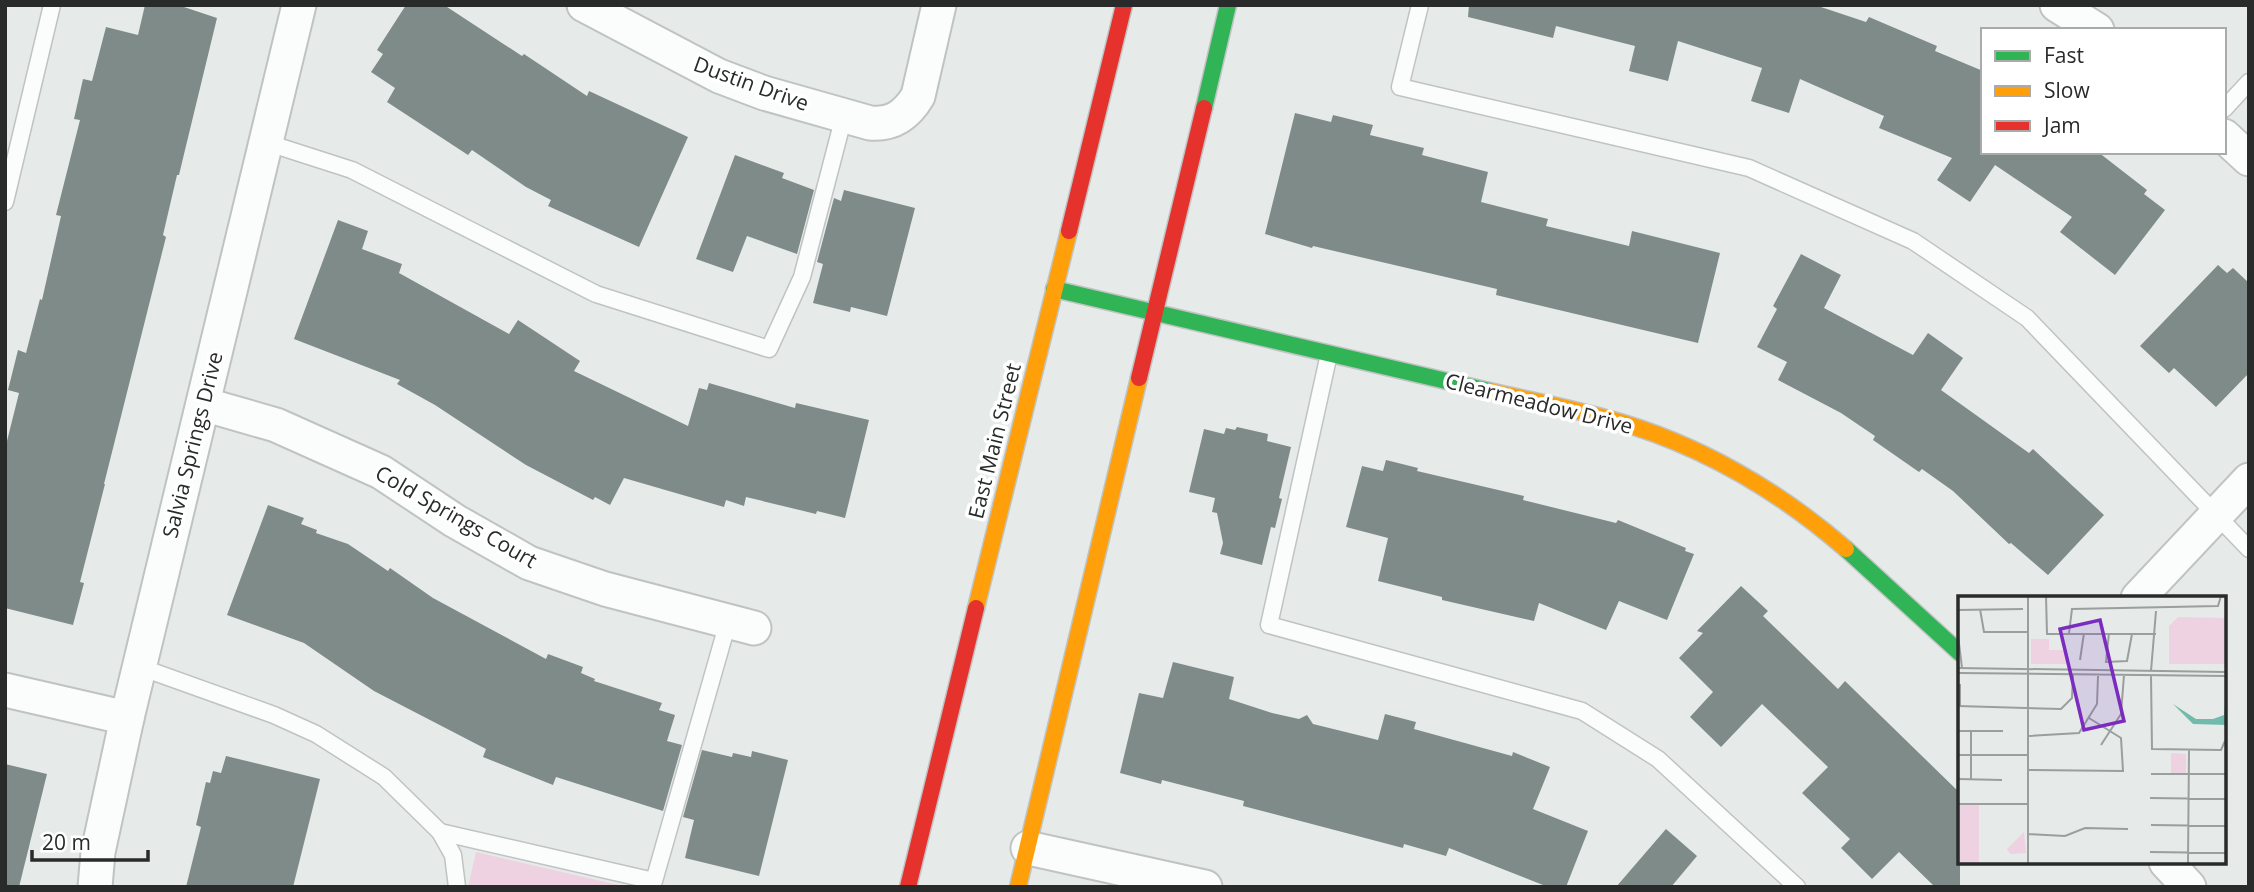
<svg xmlns="http://www.w3.org/2000/svg" width="2254" height="892" font-family="'Open Sans',sans-serif">
	<style>
		.green { fill: #eed2e1 }
		.building { fill: #7f8b89 }
		.lines { fill: none; stroke-linecap: round; stroke-linejoin: round }
		.lane-casing { stroke: #c0c3c3; stroke-width: 19 }
		.street-casing { stroke: #c0c3c3; stroke-width: 37 }
		.fast-casing { stroke: #c0c3c3; stroke-width: 19 }
		.slow-casing { stroke: #c0c3c3; stroke-width: 19 }
		.jam-casing { stroke: #c0c3c3; stroke-width: 19 }
		.lane { stroke: #fbfcfc; stroke-width: 16 }
		.street { stroke: #fbfcfc; stroke-width: 33 }
		.fast { stroke: #30b455; stroke-width: 16 }
		.slow { stroke: #ff9f0a; stroke-width: 16 }
		.jam { stroke: #e5322d; stroke-width: 16 }
		.labels { text-anchor: middle; stroke-width: 7; stroke-linejoin: round; paint-order: stroke }
		.street-label { font-size: 21px; fill: #282b2a; stroke: #fff }
		.inset-road { fill: none; stroke: #9a9e9d; stroke-width: 2 }
		.view { fill: #7b2cbf; fill-opacity: 0.15; stroke: #7b2cbf; stroke-width: 3.5 }
		.inset-edge { fill: none; stroke: #282b2a; stroke-width: 3.5 }
	</style>
	<rect width="100%" height="100%" fill="#e6ebea"/>
	<polygon class="green" points="476,852 627,887 468,887"/>
	<g class="building">
		<polygon points="145,5 178,5 217,18 185,150 179,175 177,175 163,235 166,237 104,484 105,484 80,582 84,583 73,625 5,608 5,449 19,393 8,390 18,350 26,353 40,299 42,300 61,216 56,215 80,120 74,119 83,79 92,81 106,27 138,35"/>
		<polygon points="406,5 444,5 522,56 524,54 587,96 589,91 688,137 639,247 548,206 551,200 526,187 472,150 468,155 387,102 395,88 371,72 383,54 377,50"/>
		<polygon points="1469,5 1815,5 1866,22 1869,17 1937,46 1935,51 1983,71 1983,152 2098,152 2147,190 2144,194 2165,210 2115,275 2060,232 2072,217 1995,165 1970,202 1937,180 1952,158 1879,128 1884,116 1800,79 1789,113 1751,101 1762,68 1678,41 1668,81 1629,71 1635,46 1556,26 1553,38 1468,17"/>
		<polygon points="1295,113 1331,122 1333,115 1373,125 1370,135 1424,148 1422,155 1488,172 1481,202 1548,219 1546,226 1629,246 1632,231 1720,253 1698,343 1496,295 1497,289 1313,246 1312,248 1265,234"/>
		<polygon points="735,155 784,173 782,178 814,190 797,254 747,236 733,272 696,259"/>
		<polygon points="844,190 915,208 887,316 851,307 850,312 813,303 823,264 817,262 834,198 841,201"/>
		<polygon points="338,220 368,231 362,249 402,264 399,273 509,334 518,320 580,361 574,371 688,426 699,388 707,390 709,383 795,408 796,403 869,420 845,518 817,511 816,514 746,497 744,506 726,500 724,507 624,478 610,505 595,497 593,500 526,465 435,405 397,384 400,380 294,339"/>
		<polygon points="1801,254 1841,275 1824,308 1913,355 1928,333 1963,358 1941,390 2029,453 2033,449 2104,515 2048,575 2011,543 2009,544 1953,491 1922,469 1919,472 1873,440 1875,436 1841,413 1778,380 1787,362 1757,347 1777,309 1773,306"/>
		<polygon points="2218,265 2227,273 2233,268 2249,283 2249,373 2216,407 2174,368 2169,373 2140,346"/>
		<polygon points="1237,427 1268,434 1267,441 1291,447 1279,498 1282,499 1275,528 1271,527 1262,565 1220,554 1223,543 1217,513 1212,512 1215,498 1189,492 1204,429 1224,434 1226,428 1235,430"/>
		<polygon points="1386,460 1418,468 1417,471 1524,496 1523,500 1616,523 1618,520 1686,548 1685,551 1694,554 1667,620 1619,601 1606,630 1539,603 1534,621 1442,600 1442,597 1378,581 1388,538 1346,527 1362,466 1383,471"/>
		<polygon points="268,505 304,518 301,524 317,530 316,533 348,544 388,571 390,568 433,598 546,659 548,654 583,667 581,673 595,679 594,681 662,703 659,710 675,715 667,741 682,745 663,811 556,777 553,785 483,757 486,749 374,691 304,643 227,615"/>
		<polygon points="1741,586 1768,611 1763,616 1838,689 1845,681 1960,793 1960,887 1935,887 1899,852 1872,879 1841,848 1850,839 1802,793 1828,767 1762,704 1721,747 1690,717 1713,692 1679,658 1703,633 1697,631"/>
		<polygon points="1173,662 1234,677 1229,699 1272,713 1299,719 1307,715 1313,724 1378,740 1385,714 1416,722 1414,729 1512,756 1513,752 1550,767 1533,809 1588,831 1566,887 1548,887 1449,848 1446,856 1404,844 1403,848 1243,806 1244,801 1162,780 1161,784 1120,773 1139,693 1163,698"/>
		<polygon points="702,750 732,757 733,753 751,757 752,751 788,760 759,876 685,858 694,820 683,817"/>
		<polygon points="226,756 320,779 293,887 186,887 201,827 196,825 206,782 210,783 213,771 221,773"/>
		<polygon points="5,764 47,774 19,887 5,887"/>
		<polygon points="1666,829 1697,856 1671,887 1616,887"/>
	</g>
	<g class="lines">
		<defs>
			<g id="lane">
				<polyline points="1420,5 1400,87 1749,168 1913,241 2027,318 2249,549"/>
				<polyline points="2224,109 2249,82"/>
				<polyline points="265,142 352,170 596,294 769,349 802,277 844,116"/>
				<polyline points="5,202 52,5"/>
				<polyline points="1329,354 1269,625 1582,711 1658,759 1797,887"/>
				<polyline points="140,667 274,715 316,734 384,777 440,832 453,855 457,887"/>
				<polyline points="440,832 654,881 728,622"/>
			</g>
			<g id="street">
				<path d="M584,5L719,76L764,93L870,123C892,125 906,116 918,96L939,5"/>
				<polyline points="2057,5 2097,30"/>
				<polyline points="2224,136 2249,159"/>
				<polyline points="203,404 276,425 381,472 455,521 529,563 605,589 754,628"/>
				<polyline points="2138,598 2249,480"/>
				<polyline points="5,690 127,718"/>
				<polyline points="1028,848 1205,887"/>
				<polyline points="2166,862 2189,887"/>
				<polyline points="95,887 98,852 127,718 299,5"/>
			</g>
			<g id="fast">
				<polyline points="1204,108 1228,5"/>
				<polyline points="1054,289 1489,391"/>
				<polyline points="1846,549 1960,653"/>
			</g>
			<g id="slow">
				<path d="M1489,391C1529,400 1570,408 1609,419C1697,443 1778,490 1846,549"/>
				<polyline points="976,608 1069,231"/>
				<polyline points="1018,887 1139,378"/>
			</g>
			<g id="jam">
				<polyline points="1069,231 1124,5"/>
				<polyline points="1139,378 1204,108"/>
				<polyline points="908,887 976,608"/>
			</g>
		</defs>
		<use href="#lane" class="lane-casing"/>
		<use href="#street" class="street-casing"/>
		<use href="#fast" class="fast-casing"/>
		<use href="#slow" class="slow-casing"/>
		<use href="#jam" class="jam-casing"/>
		<use href="#lane" class="lane"/>
		<use href="#street" class="street"/>
		<use href="#fast" class="fast"/>
		<use href="#slow" class="slow"/>
		<use href="#jam" class="jam"/>
	</g>
	<g class="labels">
		<g class="street-label">
			<text transform="translate(751 84) rotate(20)" y="7">Dustin Drive</text>
			<text transform="translate(1539 404) rotate(14)" y="7">Clearmeadow Drive</text>
			<text transform="translate(995 441) rotate(-76)" y="7">East Main Street</text>
			<text transform="translate(193 445) rotate(-76)" y="7">Salvia Springs Drive</text>
			<text transform="translate(456 517) rotate(30)" y="7">Cold Springs Court</text>
		</g>
	</g>
	<g transform="translate(1958 596)">
		<rect width="268" height="268" fill="#e6ebea"/>
		<path d="M220,21L268,22V68H211V30ZM73,43H91V54H109V68H73ZM213,157L228,158V177H213ZM0,209H21V267H0ZM66,236L68,257L52,258L49,253Z" fill="#eed2e1"/>
		<path d="M268,101V129L235,128L215,108L238,123H255L266,119Z" fill="#72bbac"/>
		<path class="inset-road" d="M88,0L89,38H198M22,13L26,36H70M0,14L65,13M111,37L114,13L260,10L263,0M151,37L148,66L169,65L174,38M0,39L4,72M122,64L126,37M0,72L268,76M193,75L198,15M0,77L268,80M193,79L194,153L263,154L267,145M0,110L103,113L114,102L115,79M2,110V88M0,135H45M71,140L121,137L139,108L140,80M143,149L163,118L166,79M0,159H71M70,174L165,175L163,142L131,122M193,178H268M0,183L44,184M13,183V135M192,202L268,203M0,208H70M193,229L268,230M70,238L107,240L127,232L170,233M192,256L268,257M70,267V0M230,267L231,154"/>
		<path class="view" d="M142,24L166,125L126,134L102,33Z"/>
		<rect width="268" height="268" class="inset-edge"/>
	</g>
	<rect width="2254" height="892" fill="none" stroke="#282b2a" stroke-width="14"/>
	<rect x="1981" y="28" width="245" height="126" fill="#ffffff" stroke="#a9aaaa" stroke-width="2"/>
	<rect x="1995" y="51" width="35" height="10" fill="#30b455" stroke="#a9aaaa" stroke-width="2"/>
	<text x="2044" y="63" font-size="21" fill="#282b2a">Fast</text>
	<rect x="1995" y="86" width="35" height="10" fill="#ff9f0a" stroke="#a9aaaa" stroke-width="2"/>
	<text x="2044" y="98" font-size="21" fill="#282b2a">Slow</text>
	<rect x="1995" y="121" width="35" height="10" fill="#e5322d" stroke="#a9aaaa" stroke-width="2"/>
	<text x="2044" y="133" font-size="21" fill="#282b2a">Jam</text>
	<path d="M32 850v10h116v-10" fill="none" stroke="#282b2a" stroke-width="3.5"/>
	<text x="42" y="850" font-size="21" fill="#282b2a" stroke="#ffffff" stroke-width="5" paint-order="stroke">20 m</text>
</svg>
